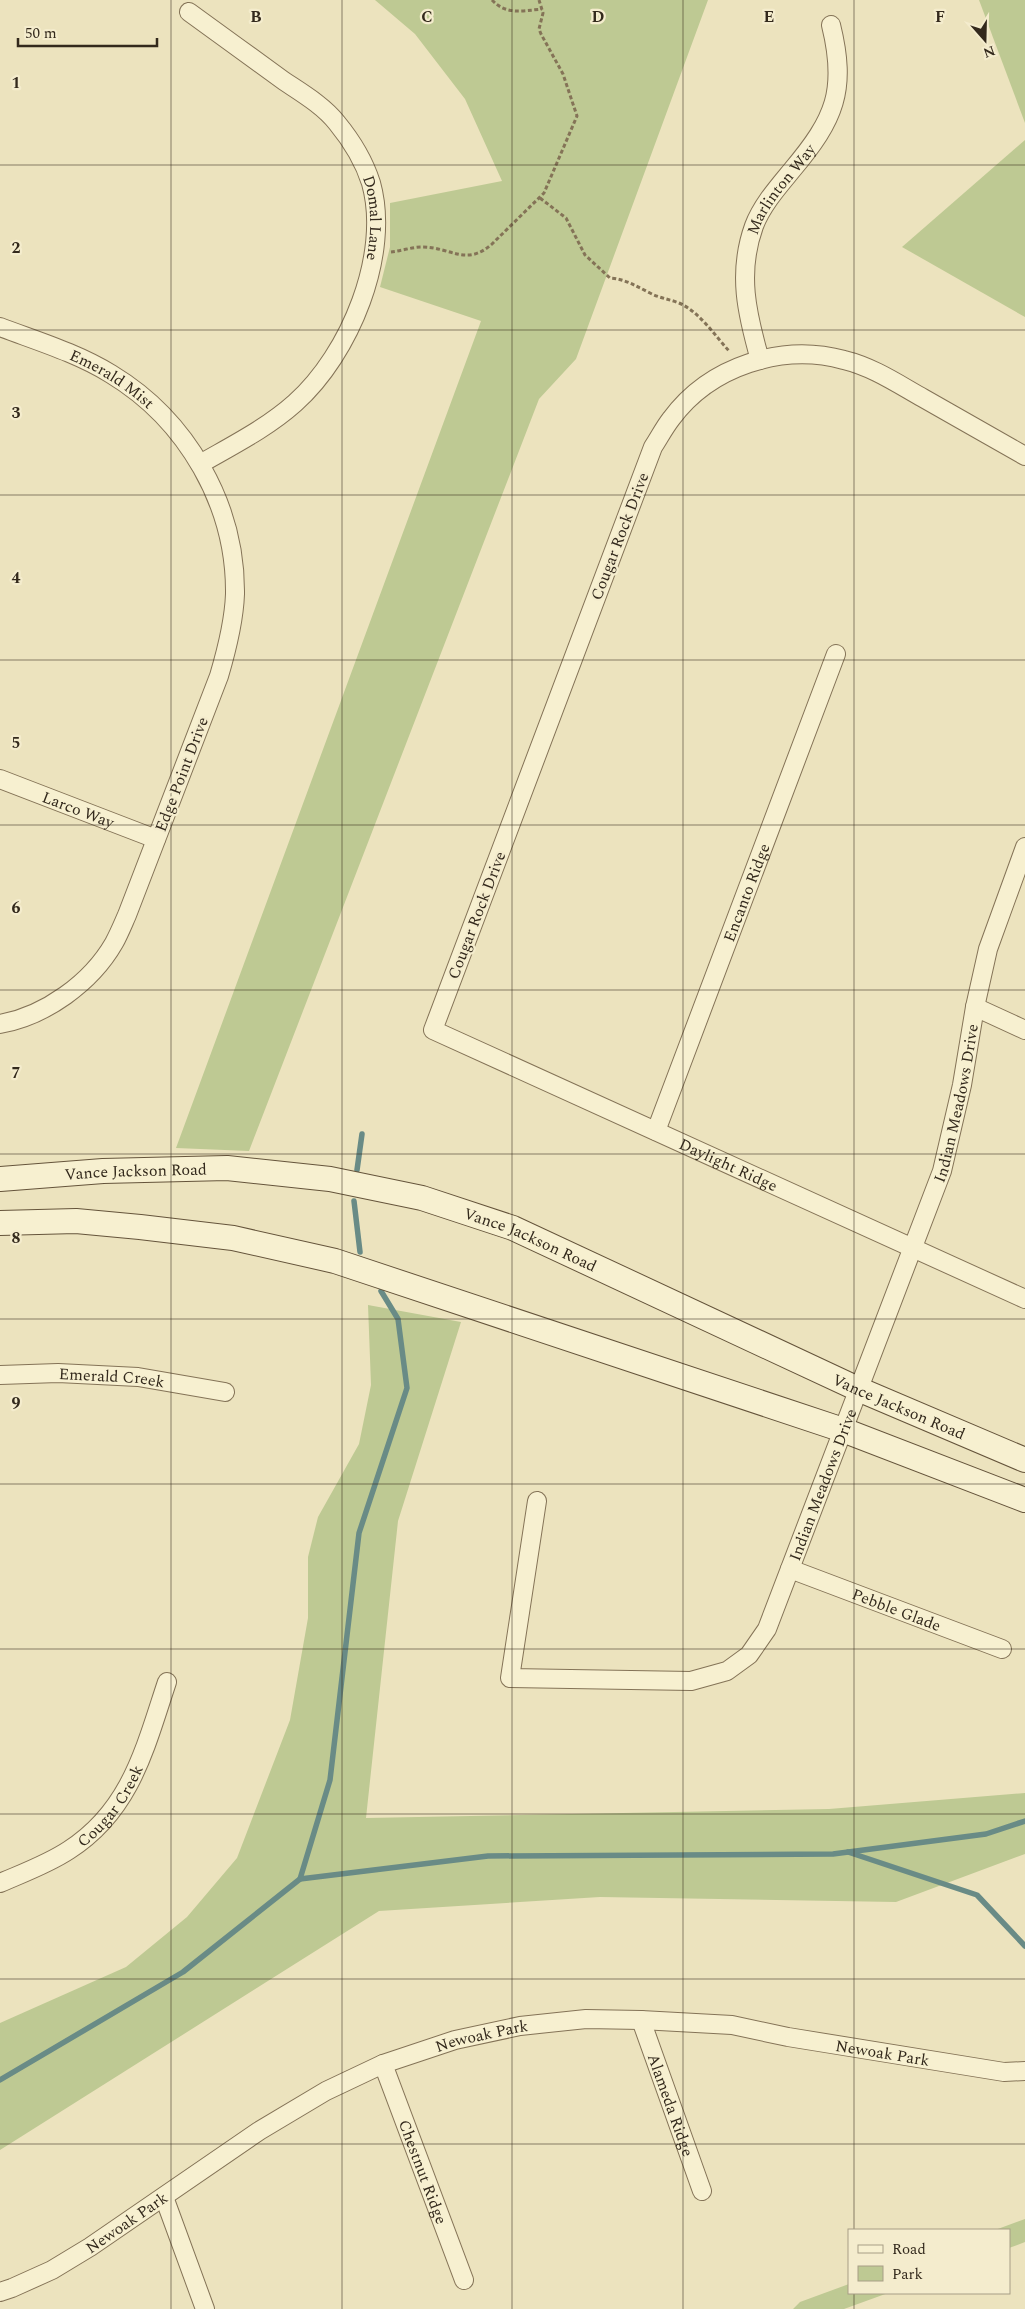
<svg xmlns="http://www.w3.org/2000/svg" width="1025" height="2309" font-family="Spectral,serif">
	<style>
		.green { fill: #bec993 }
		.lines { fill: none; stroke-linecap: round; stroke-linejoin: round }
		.stream { stroke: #698b86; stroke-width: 5.5 }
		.minor-casing { stroke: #847357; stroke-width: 20 }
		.secondary-casing { stroke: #65543b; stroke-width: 26 }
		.path { stroke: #847357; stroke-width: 3; stroke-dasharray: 4 2.5; stroke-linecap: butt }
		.minor { stroke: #f7f0d0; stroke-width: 18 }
		.secondary { stroke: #f7f0d0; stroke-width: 24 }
		.grid { fill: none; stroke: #33291c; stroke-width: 1; stroke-opacity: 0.55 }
		.labels { text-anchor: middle; stroke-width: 4.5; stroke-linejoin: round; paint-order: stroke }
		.street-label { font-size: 16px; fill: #33291c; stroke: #f4eccd }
		.grid-label { font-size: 16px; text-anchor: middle; font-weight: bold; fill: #33291c; stroke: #f4eccd; stroke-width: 4.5; stroke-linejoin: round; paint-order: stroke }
	</style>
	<rect width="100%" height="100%" fill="#ece3be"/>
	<g class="green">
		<polygon points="375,0 708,0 576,359 539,399 249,1151 176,1148 481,321 380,287 390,247 390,203 502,181 465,99 415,34"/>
		<polygon points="979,0 1025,0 1025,123"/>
		<polygon points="1025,140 1025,317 902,247"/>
		<polygon points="368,1305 461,1322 398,1521 366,1818 829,1809 1025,1793 1025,1854 896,1902 600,1897 379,1911 0,2150 0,2023 126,1967 187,1917 237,1858 290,1720 308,1618 308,1557 318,1517 359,1444 371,1385"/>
		<polygon points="1025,2219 1025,2242 1009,2248 1009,2230 995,2230"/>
		<polygon points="849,2284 849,2293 888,2293 844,2309 793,2309 800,2302"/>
	</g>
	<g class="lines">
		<g class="stream">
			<polyline points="357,1170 362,1134"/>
			<polyline points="354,1201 360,1252"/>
			<polyline points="848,1852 977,1895 1025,1946"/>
			<polyline points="300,1879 488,1856 833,1854 986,1834 1025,1821"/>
			<polyline points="0,2080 183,1972 300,1879 330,1780 359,1533 407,1388 398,1319 381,1291"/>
		</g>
		<defs>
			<g id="minor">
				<path id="s1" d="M189,12C221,35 252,58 284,81C302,93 324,106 337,123C351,140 364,161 371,183C391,254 350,354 295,403C267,428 233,445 200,464"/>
				<path id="s2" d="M0,327C37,341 77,353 111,374C187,420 236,505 235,594C234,622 227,649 219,676L127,915C123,924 119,934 114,943C91,983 45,1016 0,1024"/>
				<path id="s3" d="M760,360C747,314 737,273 754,226C762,205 778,187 792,170C835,119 847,90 831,25"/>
				<path id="s4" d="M1025,456C991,437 957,417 923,398C898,384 873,367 844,360C782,343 710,366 671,419C664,428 659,438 653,447L433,1030L1025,1299"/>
				<path id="s5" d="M0,779L156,839"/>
				<polyline points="975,1007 1025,1030"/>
				<path id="s6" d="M656,1131L836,654"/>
				<path id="s7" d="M0,1375L58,1373L138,1377L225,1392"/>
				<path id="s8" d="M537,1501L510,1678L691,1681L727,1671L749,1655L767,1629L942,1171L962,1085L975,1007L988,949L1025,847"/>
				<path id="s9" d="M790,1569L1002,1649"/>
				<path id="s10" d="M0,1883C23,1873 48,1864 69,1850C131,1810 145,1748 167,1682"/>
				<path id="s11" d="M641,2020L702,2191"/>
				<path id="s12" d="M383,2064L464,2280"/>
				<polyline points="164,2197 205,2309"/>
				<path id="s13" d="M0,2292L12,2288L52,2270L90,2247L259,2131L326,2091L383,2064L455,2040L520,2026L586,2019L641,2020L732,2025L788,2037L1004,2072L1025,2071"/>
			</g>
			<g id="secondary">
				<path id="s14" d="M0,1179L103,1171L227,1168L330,1179L422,1198L513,1228L858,1389L1025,1460"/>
				<polyline points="0,1223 76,1221 140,1227 233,1238 335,1261 843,1430 1025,1500"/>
			</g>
		</defs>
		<use href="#minor" class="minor-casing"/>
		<use href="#secondary" class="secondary-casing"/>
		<g class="path">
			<path d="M492,0C506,15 522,11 542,9"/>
			<path d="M540,198L566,218L585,255L610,278C625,279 636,286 650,293C659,298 669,299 679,303C700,312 715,336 730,352"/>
			<path d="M391,252C401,251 412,247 422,247C451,247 466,267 492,244L544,193L577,116L563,74L541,34L539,29L543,13L539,0"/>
		</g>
		<use href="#minor" class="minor"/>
		<use href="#secondary" class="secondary"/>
	</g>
	<path class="grid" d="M171,0V2309M342,0V2309M512,0V2309M683,0V2309M854,0V2230M0,165H1025M0,330H1025M0,495H1025M0,660H1025M0,825H1025M0,990H1025M0,1154H1025M0,1319H1025M0,1484H1025M0,1649H1025M0,1814H1025M0,1979H1025M0,2144H1025M854,2293V2309"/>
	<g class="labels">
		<g class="street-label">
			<text dy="6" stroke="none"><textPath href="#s3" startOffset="182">Marlinton Way</textPath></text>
			<text dy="6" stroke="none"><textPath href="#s1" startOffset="290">Domal Lane</textPath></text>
			<text dy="6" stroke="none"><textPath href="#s2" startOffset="124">Emerald Mist</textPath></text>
			<text transform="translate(619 536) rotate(-69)" y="6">Cougar Rock Drive</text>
			<text transform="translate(181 774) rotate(-69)" y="6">Edge Point Drive</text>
			<text dy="6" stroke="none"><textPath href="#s5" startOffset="84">Larco Way</textPath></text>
			<text dy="6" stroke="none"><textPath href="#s6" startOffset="255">Encanto Ridge</textPath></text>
			<text transform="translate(476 915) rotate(-69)" y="6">Cougar Rock Drive</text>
			<text dy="6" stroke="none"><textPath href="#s8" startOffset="1016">Indian Meadows Drive</textPath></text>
			<text dy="6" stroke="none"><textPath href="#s4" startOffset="1380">Daylight Ridge</textPath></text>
			<text dy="6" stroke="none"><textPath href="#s14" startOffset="136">Vance Jackson Road</textPath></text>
			<text dy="6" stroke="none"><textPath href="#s14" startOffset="541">Vance Jackson Road</textPath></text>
			<text dy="6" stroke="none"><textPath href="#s7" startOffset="112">Emerald Creek</textPath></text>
			<text dy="6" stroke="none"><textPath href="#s14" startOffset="946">Vance Jackson Road</textPath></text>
			<text dy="6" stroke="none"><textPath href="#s8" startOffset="611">Indian Meadows Drive</textPath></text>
			<text dy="6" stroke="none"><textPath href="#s9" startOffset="114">Pebble Glade</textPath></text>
			<text dy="6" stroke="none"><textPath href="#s10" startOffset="138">Cougar Creek</textPath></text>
			<text dy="6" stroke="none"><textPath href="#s13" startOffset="550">Newoak Park</textPath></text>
			<text dy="6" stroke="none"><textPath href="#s13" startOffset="955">Newoak Park</textPath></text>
			<text dy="6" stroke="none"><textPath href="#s11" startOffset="90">Alameda Ridge</textPath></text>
			<text dy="6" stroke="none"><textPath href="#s12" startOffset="115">Chestnut Ridge</textPath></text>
			<text dy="6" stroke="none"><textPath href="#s13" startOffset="145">Newoak Park</textPath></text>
		</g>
	</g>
	<g class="grid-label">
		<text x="256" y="22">B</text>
		<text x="427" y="22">C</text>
		<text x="598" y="22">D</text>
		<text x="769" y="22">E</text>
		<text x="940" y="22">F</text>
		<text x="16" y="88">1</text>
		<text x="16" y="253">2</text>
		<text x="16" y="418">3</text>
		<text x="16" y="583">4</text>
		<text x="16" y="748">5</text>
		<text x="16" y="913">6</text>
		<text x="16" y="1078">7</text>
		<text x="16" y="1243">8</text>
		<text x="16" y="1408">9</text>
	</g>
	<rect x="848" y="2229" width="162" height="65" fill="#f4eccd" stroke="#a79e86"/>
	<rect x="858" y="2245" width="25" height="8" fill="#f7f0d0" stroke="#a79e86"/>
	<text x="892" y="2254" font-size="15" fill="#33291c">Road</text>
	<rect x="858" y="2266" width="25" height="15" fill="#bec993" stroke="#a79e86"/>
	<text x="892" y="2279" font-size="15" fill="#33291c">Park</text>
	<g transform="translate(985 40) rotate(160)" stroke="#f4eccd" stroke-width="4" paint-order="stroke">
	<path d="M0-4L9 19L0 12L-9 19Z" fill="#33291c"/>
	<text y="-8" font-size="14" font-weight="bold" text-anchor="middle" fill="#33291c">N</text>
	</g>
	<path d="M18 38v8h139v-8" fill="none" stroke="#33291c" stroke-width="2.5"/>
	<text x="25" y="38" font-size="15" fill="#33291c" stroke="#f4eccd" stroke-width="4" paint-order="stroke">50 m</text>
</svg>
